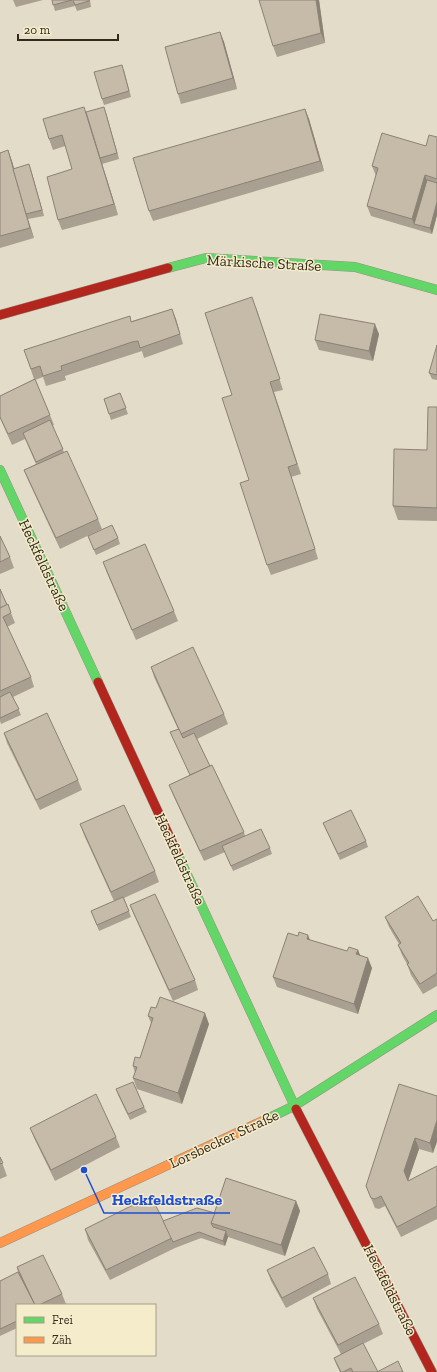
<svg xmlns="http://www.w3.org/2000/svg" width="437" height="1372" font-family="'Zilla Slab',serif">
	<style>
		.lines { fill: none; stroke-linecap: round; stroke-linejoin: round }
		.fast-casing { stroke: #979082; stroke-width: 10 }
		.slow-casing { stroke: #979082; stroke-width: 10 }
		.jam-casing { stroke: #979082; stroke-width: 10 }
		.fast { stroke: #63d668; stroke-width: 9 }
		.slow { stroke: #ff974d; stroke-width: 9 }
		.jam { stroke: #b3261e; stroke-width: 9 }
		.wall { fill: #aaa091 }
		.shaded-wall { fill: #8b8276 }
		.building { fill: #c6baa9; stroke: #8b8276 }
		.labels { text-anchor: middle; stroke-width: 3; stroke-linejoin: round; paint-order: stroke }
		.street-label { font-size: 15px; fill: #34291b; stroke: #f5eccc }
		.leader { fill: none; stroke: #1d4ed8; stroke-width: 1.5 }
		.callout-dot { fill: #1d4ed8; stroke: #f5eccc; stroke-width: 1.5 }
		.callout-label { font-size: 16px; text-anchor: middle; font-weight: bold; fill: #1d4ed8; stroke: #f5eccc; stroke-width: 3; stroke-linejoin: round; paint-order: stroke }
	</style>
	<rect width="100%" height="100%" fill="#e3dcc8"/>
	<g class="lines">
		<defs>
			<g id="fast">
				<polyline points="168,268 206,258 355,267 437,290"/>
				<polyline points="0,470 98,682"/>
				<polyline points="177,853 296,1109"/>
				<polyline points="267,1119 294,1106 437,1015"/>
			</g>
			<polyline id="slow" points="0,1243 267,1119"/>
			<g id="jam">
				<polyline points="0,315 168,268"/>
				<polyline points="98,682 177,853"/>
				<polyline points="296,1109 432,1372"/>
			</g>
		</defs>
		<use href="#fast" class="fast-casing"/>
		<use href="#slow" class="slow-casing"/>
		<use href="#jam" class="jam-casing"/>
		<use href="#fast" class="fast"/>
		<use href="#slow" class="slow"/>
		<use href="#jam" class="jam"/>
	</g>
	<g class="wall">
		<polygon points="13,0 43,0 16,7"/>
		<polygon points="52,0 90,0 91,7 77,11 75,6 55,11"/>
		<polygon points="319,0 325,43 277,57 273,46"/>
		<polygon points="220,32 224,42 237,89 181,104 178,94"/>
		<polygon points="124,70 131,97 104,105 102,99"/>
		<polygon points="305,109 309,119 324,171 153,221 149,211"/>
		<polygon points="106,113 119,159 102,164 118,215 62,230 58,220 72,169 65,146 53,150 49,139"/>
		<polygon points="437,137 437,215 432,234 371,216 367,206 376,176 372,166 426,146"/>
		<polygon points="8,150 14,169 31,170 44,216 28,219 34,238 0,248 0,153"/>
		<polygon points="256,307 283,390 274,392 301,474 291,477 318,559 271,575 267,565 232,395"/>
		<polygon points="172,309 183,344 144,358 142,351 136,353 65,376 66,380 46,386 43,377 35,380 50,415 54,425 52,426 64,452 98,519 102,529 60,549 28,480 24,470 36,464 25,439 12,445 0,418 0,396 34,379 24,350 132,321"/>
		<polygon points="379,334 373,361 319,350 315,340"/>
		<polygon points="437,345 437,380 432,379 429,373"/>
		<polygon points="120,393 128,414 111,420 104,399"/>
		<polygon points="437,407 437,521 398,520 393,506 427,450"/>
		<polygon points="0,536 10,557 14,568 0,574"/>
		<polygon points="88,536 118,538 120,544 96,555"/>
		<polygon points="103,562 174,611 178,621 136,640 107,573"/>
		<polygon points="0,589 11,613 15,623 7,627 31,677 34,687 13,697 21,715 1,724 0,721"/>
		<polygon points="151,667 224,714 228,724 197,739 210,766 244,832 245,836 270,848 272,854 233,871 225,852 204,861 173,795 169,785 190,775 170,732 178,729 154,677"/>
		<polygon points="4,733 78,780 82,790 40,810 7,743"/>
		<polygon points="323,823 366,841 368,847 340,860"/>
		<polygon points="80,824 155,871 159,882 124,898 131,917 99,931 91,911 114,901 84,835"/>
		<polygon points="130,905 195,980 198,990 173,1001 134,915"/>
		<polygon points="385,917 433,921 437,919 437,986 423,994 411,975 407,964 402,955 398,945 399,944 389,927"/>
		<polygon points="310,940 347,951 358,950 360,955 372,968 358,1014 277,987 273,977"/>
		<polygon points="148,1016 209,1024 182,1104 137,1089 133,1078 135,1073 133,1066 140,1058 151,1023"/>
		<polygon points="116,1089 144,1107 147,1112 130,1120 118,1095"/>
		<polygon points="437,1096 433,1153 419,1149 408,1181 437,1166 437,1219 401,1237 385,1206 379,1209 375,1208 366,1186"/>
		<polygon points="30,1128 116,1137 120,1147 55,1181 34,1138"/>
		<polygon points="0,1157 7,1176 0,1179"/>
		<polygon points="296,1201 300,1211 285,1256 228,1237 225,1246 201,1238 175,1248 110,1280 88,1240 85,1229 163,1221"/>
		<polygon points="17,1267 62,1294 66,1304 64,1305 17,1305 17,1328 0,1336 0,1281 18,1272"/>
		<polygon points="267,1270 328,1274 331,1284 286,1308 271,1281"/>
		<polygon points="313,1298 379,1324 383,1334 363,1344 378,1372 403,1372 340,1372 336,1364 334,1358 341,1354 317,1309"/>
	</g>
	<g class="shaded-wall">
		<polygon points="316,0 319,0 325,43 321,33"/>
		<polygon points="220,32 224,42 237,89 233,78"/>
		<polygon points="104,107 106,113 119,159 117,153"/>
		<polygon points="305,109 309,119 324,171 320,161"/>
		<polygon points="88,118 118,215 114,204"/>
		<polygon points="8,150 12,161 27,214 26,214 34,238 30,228"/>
		<polygon points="29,164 31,170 44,216 42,210"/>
		<polygon points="425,175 429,186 414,224 412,219"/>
		<polygon points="437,202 437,215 432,234 430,228"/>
		<polygon points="172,309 176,319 183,344 180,334"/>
		<polygon points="375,324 379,334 373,361 369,351"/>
		<polygon points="288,467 291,477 318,559 315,549"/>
		<polygon points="308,935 312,945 307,939"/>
		<polygon points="358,950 362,960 356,954"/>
		<polygon points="368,958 372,968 358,1014 354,1004"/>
		<polygon points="205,1013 209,1024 182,1104 178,1093"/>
		<polygon points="437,1120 437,1142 433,1153 430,1143"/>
		<polygon points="415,1138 419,1149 408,1181 404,1171"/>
		<polygon points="296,1201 300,1211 285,1256 281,1245"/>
		<polygon points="226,1231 228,1237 225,1246 223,1241"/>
	</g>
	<g class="building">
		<polygon points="52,0 72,0 53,5"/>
		<polygon points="73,0 89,0 89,1 75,5"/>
		<polygon points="259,0 316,0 321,33 273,46"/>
		<polygon points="220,32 233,78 178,94 165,47"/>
		<polygon points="122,65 129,91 102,99 94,72"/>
		<polygon points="84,107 114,204 58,220 47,177 72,169 62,135 49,139 43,119"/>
		<polygon points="104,107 117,153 100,158 86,112"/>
		<polygon points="305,109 320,161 149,211 133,158"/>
		<polygon points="382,133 426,146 429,135 437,137 437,179 425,175 412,219 367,206 378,168 372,166"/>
		<polygon points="8,150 30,228 0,236 0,153"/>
		<polygon points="29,164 42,210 26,214 13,169"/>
		<polygon points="427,180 437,183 437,202 430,228 414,224"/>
		<polygon points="252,297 280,379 270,382 297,464 288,467 315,549 267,565 240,483 249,480 222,398 232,395 205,313"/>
		<polygon points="172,309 180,334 140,348 138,341 132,342 61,366 62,370 43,376 40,366 31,369 24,350 130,316 131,322"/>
		<polygon points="320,314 375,324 369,351 315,340"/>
		<polygon points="437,345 437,375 429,373"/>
		<polygon points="35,379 50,415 8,434 0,417 0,396"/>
		<polygon points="120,393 126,408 109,414 104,399"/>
		<polygon points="428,407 437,407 437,508 393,506 394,449 427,450"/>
		<polygon points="50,420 63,449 36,462 23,433"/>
		<polygon points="67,451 98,519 56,538 24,470"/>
		<polygon points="112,525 118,538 94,550 88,536"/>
		<polygon points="0,536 10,557 0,562"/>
		<polygon points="145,544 174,611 132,630 103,562"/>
		<polygon points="0,589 7,605 0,608"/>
		<polygon points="8,604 11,613 3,617 31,677 0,691 0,608"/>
		<polygon points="193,647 224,714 181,734 151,667"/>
		<polygon points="10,692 19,709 0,718 0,697"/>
		<polygon points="47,713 78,780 36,800 4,733"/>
		<polygon points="179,729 183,738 194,733 210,766 190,775 170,732"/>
		<polygon points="212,765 244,832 200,851 169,785"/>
		<polygon points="124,805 155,871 111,892 80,824"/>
		<polygon points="351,810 366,841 338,854 323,823"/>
		<polygon points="261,829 270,848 231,866 222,846"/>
		<polygon points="155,894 195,980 169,990 130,905"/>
		<polygon points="418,896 433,921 437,919 437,973 420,984 407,964 409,963 398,945 401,943 385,917"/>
		<polygon points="123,897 129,911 97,925 91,911"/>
		<polygon points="299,932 308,935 307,939 347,951 349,947 358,950 356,954 368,958 354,1004 273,977 288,933 298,936"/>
		<polygon points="160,997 205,1013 178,1093 133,1078 137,1067 133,1066 135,1057 140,1058 153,1018 148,1016 151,1007 156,1008"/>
		<polygon points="133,1082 144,1107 128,1114 116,1089"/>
		<polygon points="399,1084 437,1096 437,1120 430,1143 415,1138 404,1171 408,1181 437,1166 437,1206 397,1227 381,1196 375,1199 371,1198 366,1186"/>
		<polygon points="96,1094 116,1137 51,1170 30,1128"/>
		<polygon points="0,1157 3,1163 0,1164"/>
		<polygon points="226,1178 296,1201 281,1245 211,1223"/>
		<polygon points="151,1196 172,1238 106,1270 85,1229"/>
		<polygon points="197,1208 215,1213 211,1223 213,1227 226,1231 223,1241 199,1232 173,1242 163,1221"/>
		<polygon points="314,1247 328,1274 282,1298 267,1270"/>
		<polygon points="43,1255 62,1294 39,1305 35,1305 17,1267"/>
		<polygon points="18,1272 35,1305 17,1305 17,1321 0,1329 0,1281"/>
		<polygon points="355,1277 379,1324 338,1345 313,1298"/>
		<polygon points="363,1343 378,1372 353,1372 351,1368 343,1372 341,1372 334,1358"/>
		<polygon points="398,1361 403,1372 377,1372"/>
	</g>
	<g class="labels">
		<g class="street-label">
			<text transform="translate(264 263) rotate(3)" y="5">Märkische Straße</text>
			<text transform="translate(44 565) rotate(65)" y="5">Heckfeldstraße</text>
			<text transform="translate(180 859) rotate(65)" y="5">Heckfeldstraße</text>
			<text transform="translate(224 1139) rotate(-25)" y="5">Lorsbecker Straße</text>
			<text transform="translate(390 1290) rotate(63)" y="5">Heckfeldstraße</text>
		</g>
	</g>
	<path class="leader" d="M84 1170L104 1213H230"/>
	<circle class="callout-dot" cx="84" cy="1170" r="4"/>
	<g class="callout-label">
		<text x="167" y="1205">Heckfeldstraße</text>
	</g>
	<rect x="16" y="1304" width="140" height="52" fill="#f5eccc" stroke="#a89e85"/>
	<rect x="24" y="1317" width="20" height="6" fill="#63d668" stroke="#a89e85"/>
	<text x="52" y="1324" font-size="12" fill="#34291b">Frei</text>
	<rect x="24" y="1337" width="20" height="6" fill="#ff974d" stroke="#a89e85"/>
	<text x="52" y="1344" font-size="12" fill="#34291b">Zäh</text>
	<path d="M18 34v6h100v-6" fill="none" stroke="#34291b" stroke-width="2"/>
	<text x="24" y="34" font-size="12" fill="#34291b" stroke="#f5eccc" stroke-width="3" paint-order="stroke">20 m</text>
</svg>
